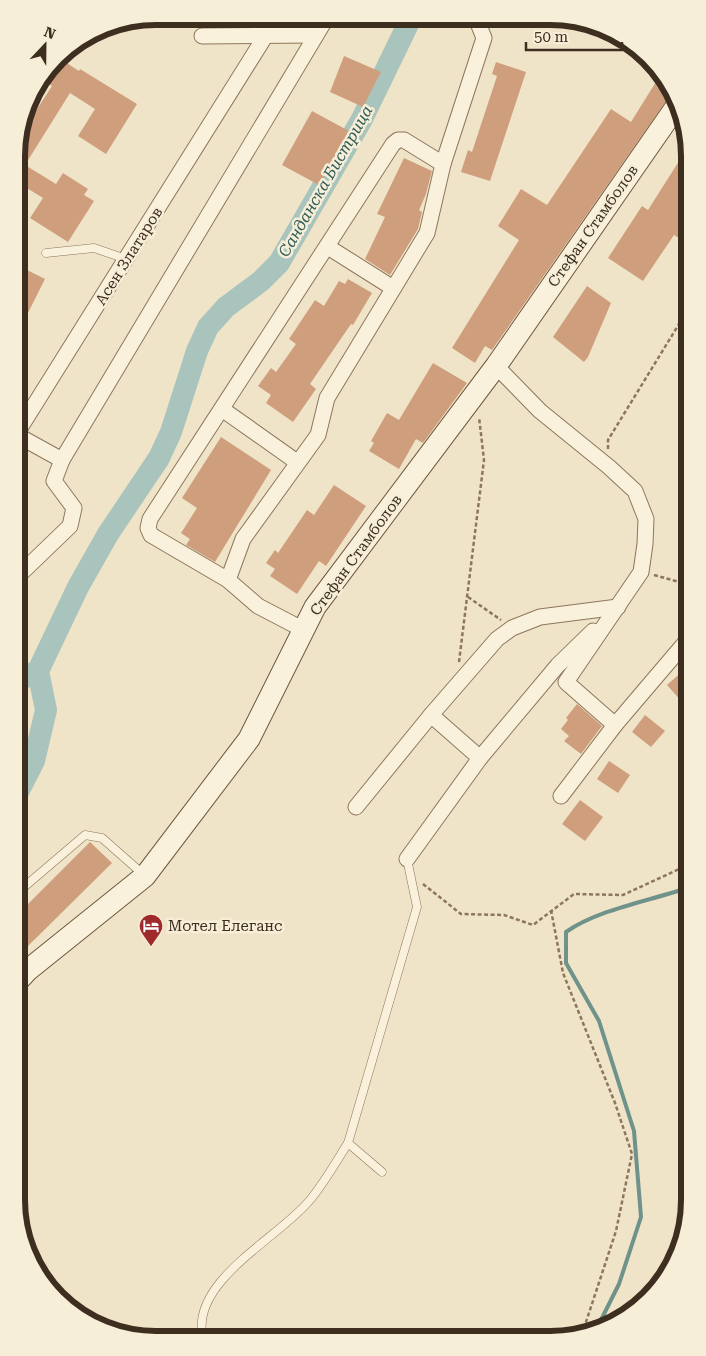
<svg xmlns="http://www.w3.org/2000/svg" width="706" height="1356" font-family="'Roboto Serif',serif">
	<style>
		.lines { fill: none; stroke-linecap: round; stroke-linejoin: round }
		.stream { stroke: #6f938a; stroke-width: 4 }
		.river { stroke: #a9c4bc; stroke-width: 22 }
		.building { fill: #cf9f7d }
		.lane-casing { stroke: #8d765c; stroke-width: 9 }
		.street-casing { stroke: #8d765c; stroke-width: 17 }
		.secondary-casing { stroke: #6f573f; stroke-width: 23 }
		.path { stroke: #8d765c; stroke-width: 2.5; stroke-dasharray: 4 2.5; stroke-linecap: butt }
		.lane { stroke: #faf1dc; stroke-width: 8 }
		.street { stroke: #faf1dc; stroke-width: 15 }
		.secondary { stroke: #faf1dc; stroke-width: 21 }
		.labels { text-anchor: middle; stroke-width: 5; stroke-linejoin: round; paint-order: stroke }
		.street-label { font-size: 15px; fill: #3d2e20; stroke: #f7eed8 }
		.poi-label { font-size: 15px; fill: #3d2e20; stroke: #f7eed8; text-anchor: start }
		.water-label { font-size: 16px; font-style: italic; fill: #2f5d5a; stroke: #f7eed8 }
		.rim { fill: none; stroke: #3d2e20; stroke-width: 6 }
	</style>
	<rect width="100%" height="100%" fill="#f0e4c8"/>
	<g class="lines">
		<path class="stream" d="M595,1332L619,1284L641,1217L634,1131L599,1021L566,963V932C599,909 650,901 690,887"/>
		<g class="river">
			<polyline points="17,681 38,671"/>
			<polyline points="17,794 34,761 46,710 38,671 78,587 108,534 159,458 171,432 197,351 208,327 226,307 261,281 279,263 362,119 411,18"/>
		</g>
	</g>
	<g class="building">
		<polygon points="344,56 381,72 363,107 330,92"/>
		<polygon points="59,58 79,71 80,69 137,104 106,154 78,136 95,109 70,93 25,165 56,184 63,173 88,189 84,195 94,201 68,242 30,218 43,198 17,182 17,138 22,124 26,126 52,86 43,80"/>
		<polygon points="496,62 526,72 490,181 461,172 468,150 472,152 497,76 492,74"/>
		<polygon points="659,77 671,94 492,350 485,346 475,363 452,348 519,240 498,226 521,189 547,205 611,109 631,122"/>
		<polygon points="312,111 349,131 319,185 282,165"/>
		<polygon points="688,147 690,245 674,235 643,281 608,258 642,206 648,210"/>
		<polygon points="404,158 432,171 426,194 419,210 422,212 418,229 390,275 365,259 385,217 377,214"/>
		<polygon points="17,265 45,279 17,335"/>
		<polygon points="348,279 372,293 353,325 351,324 310,384 316,389 293,422 266,403 271,395 258,386 271,368 276,372 296,344 289,339 315,300 324,306 339,281 345,284"/>
		<polygon points="587,286 611,303 588,357 584,362 553,337"/>
		<polygon points="433,363 467,383 423,443 416,439 399,469 369,451 374,443 371,441 387,413 399,420"/>
		<polygon points="221,437 271,470 215,562 186,545 190,539 181,533 197,508 182,498"/>
		<polygon points="334,485 366,506 326,566 319,561 297,594 270,576 275,569 266,563 275,550 278,553 307,510 314,515"/>
		<polygon points="684,670 690,675 690,711 667,685"/>
		<polygon points="577,704 602,726 581,754 564,741 569,736 561,729 568,720 566,718"/>
		<polygon points="645,715 665,731 651,747 632,732"/>
		<polygon points="609,761 630,775 618,793 597,779"/>
		<polygon points="580,800 603,817 585,841 562,824"/>
		<polygon points="90,842 112,863 28,946 17,934 17,915"/>
	</g>
	<g class="lines">
		<defs>
			<g id="lane">
				<polyline points="46,253 94,248 126,259"/>
				<polyline points="17,893 85,835 102,838 144,875"/>
				<polyline points="17,953 28,970"/>
				<polyline points="382,1172 348,1143 417,907 407,859"/>
				<path d="M203,1339C189,1281 278,1239 310,1200C324,1183 336,1162 348,1143"/>
			</g>
			<g id="street">
				<polyline points="202,36 316,35"/>
				<polyline points="328,247 393,288"/>
				<polyline points="496,366 540,411 609,467 635,491 646,519 645,544 641,572 566,682 615,725 690,637"/>
				<polyline points="222,409 297,462"/>
				<polyline points="62,460 327,17"/>
				<polyline points="17,577 70,526 74,508 54,481 62,460 24,439 19,435 20,428 266,35"/>
				<polyline points="228,580 151,535 148,528 150,519 393,144 398,140 404,140 443,164"/>
				<polyline points="304,630 258,606 228,580 243,539 318,435 327,398 427,233 443,164 484,38 476,18"/>
				<polyline points="480,758 558,665 593,631"/>
				<polyline points="561,796 615,725"/>
				<polyline points="356,807 431,715 497,639 512,628 540,617 618,607"/>
				<polyline points="407,859 480,758 431,715"/>
			</g>
			<polyline id="secondary" points="16,983 28,970 145,876 249,739 315,607 496,366 678,104"/>
		</defs>
		<use href="#lane" class="lane-casing"/>
		<use href="#street" class="street-casing"/>
		<use href="#secondary" class="secondary-casing"/>
		<g class="path">
			<polyline points="608,449 608,440 690,306"/>
			<polyline points="654,575 690,585"/>
			<polyline points="468,597 501,620"/>
			<polyline points="459,662 484,460 479,417"/>
			<polyline points="423,884 461,914 504,915 533,925 574,894 623,895 690,864"/>
			<polyline points="551,910 563,973 615,1103 632,1154 616,1231 586,1322 578,1335"/>
		</g>
		<use href="#lane" class="lane"/>
		<use href="#street" class="street"/>
		<use href="#secondary" class="secondary"/>
	</g>
	<defs>
		<symbol id="hotel-pin" viewBox="-11 -11 22 30"><path d="M0 17L-7.5 6A9.5 9.5 0 1 1 7.5 6Z" fill="#9e2a2b" stroke="#f7eed8"/><path d="M-6-4.5h1.5V1H6V5H4.5V3h-9V5H-6ZM-4 0a1.8 1.8 0 1 1 3.6 0ZM.5 0V-2.5h3Q6-2.5 6 0Z" fill="#fff"/></symbol>
	</defs>
	<g fill-rule="evenodd">
		<use href="#hotel-pin" x="137" y="912" width="28" height="38"/>
	</g>
	<g class="labels">
		<g class="street-label">
			<text transform="translate(593 226) rotate(-55)" y="5">Стефан Стамболов</text>
			<text transform="translate(129 256) rotate(-58)" y="5">Асен Златаров</text>
			<text transform="translate(356 555) rotate(-54)" y="5">Стефан Стамболов</text>
		</g>
		<g class="poi-label">
			<text x="168" y="931">Мотел Елеганс</text>
		</g>
		<g class="water-label">
			<text transform="translate(325 181) rotate(-60)" y="6">Санданска Бистрица</text>
		</g>
	</g>
	<path d="M0 0H706V1356H0ZM156 25H550A131 131 0 0 1 681 156V1200A131 131 0 0 1 550 1331H156A131 131 0 0 1 25 1200V156A131 131 0 0 1 156 25Z" fill="#f7eed8" fill-rule="evenodd"/>
	<path class="rim" d="M156 25H550A131 131 0 0 1 681 156V1200A131 131 0 0 1 550 1331H156A131 131 0 0 1 25 1200V156A131 131 0 0 1 156 25Z"/>
	<g transform="translate(45 45) rotate(22)" stroke="#f7eed8" stroke-width="4" paint-order="stroke">
	<path d="M0-4L9 19L0 12L-9 19Z" fill="#3d2e20"/>
	<text y="-8" font-size="14" font-weight="bold" text-anchor="middle" fill="#3d2e20">N</text>
	</g>
	<path d="M526 42v8h96v-8" fill="none" stroke="#3d2e20" stroke-width="2.5"/>
	<text x="534" y="42" font-size="15" fill="#3d2e20" stroke="#f7eed8" stroke-width="4" paint-order="stroke">50 m</text>
</svg>
